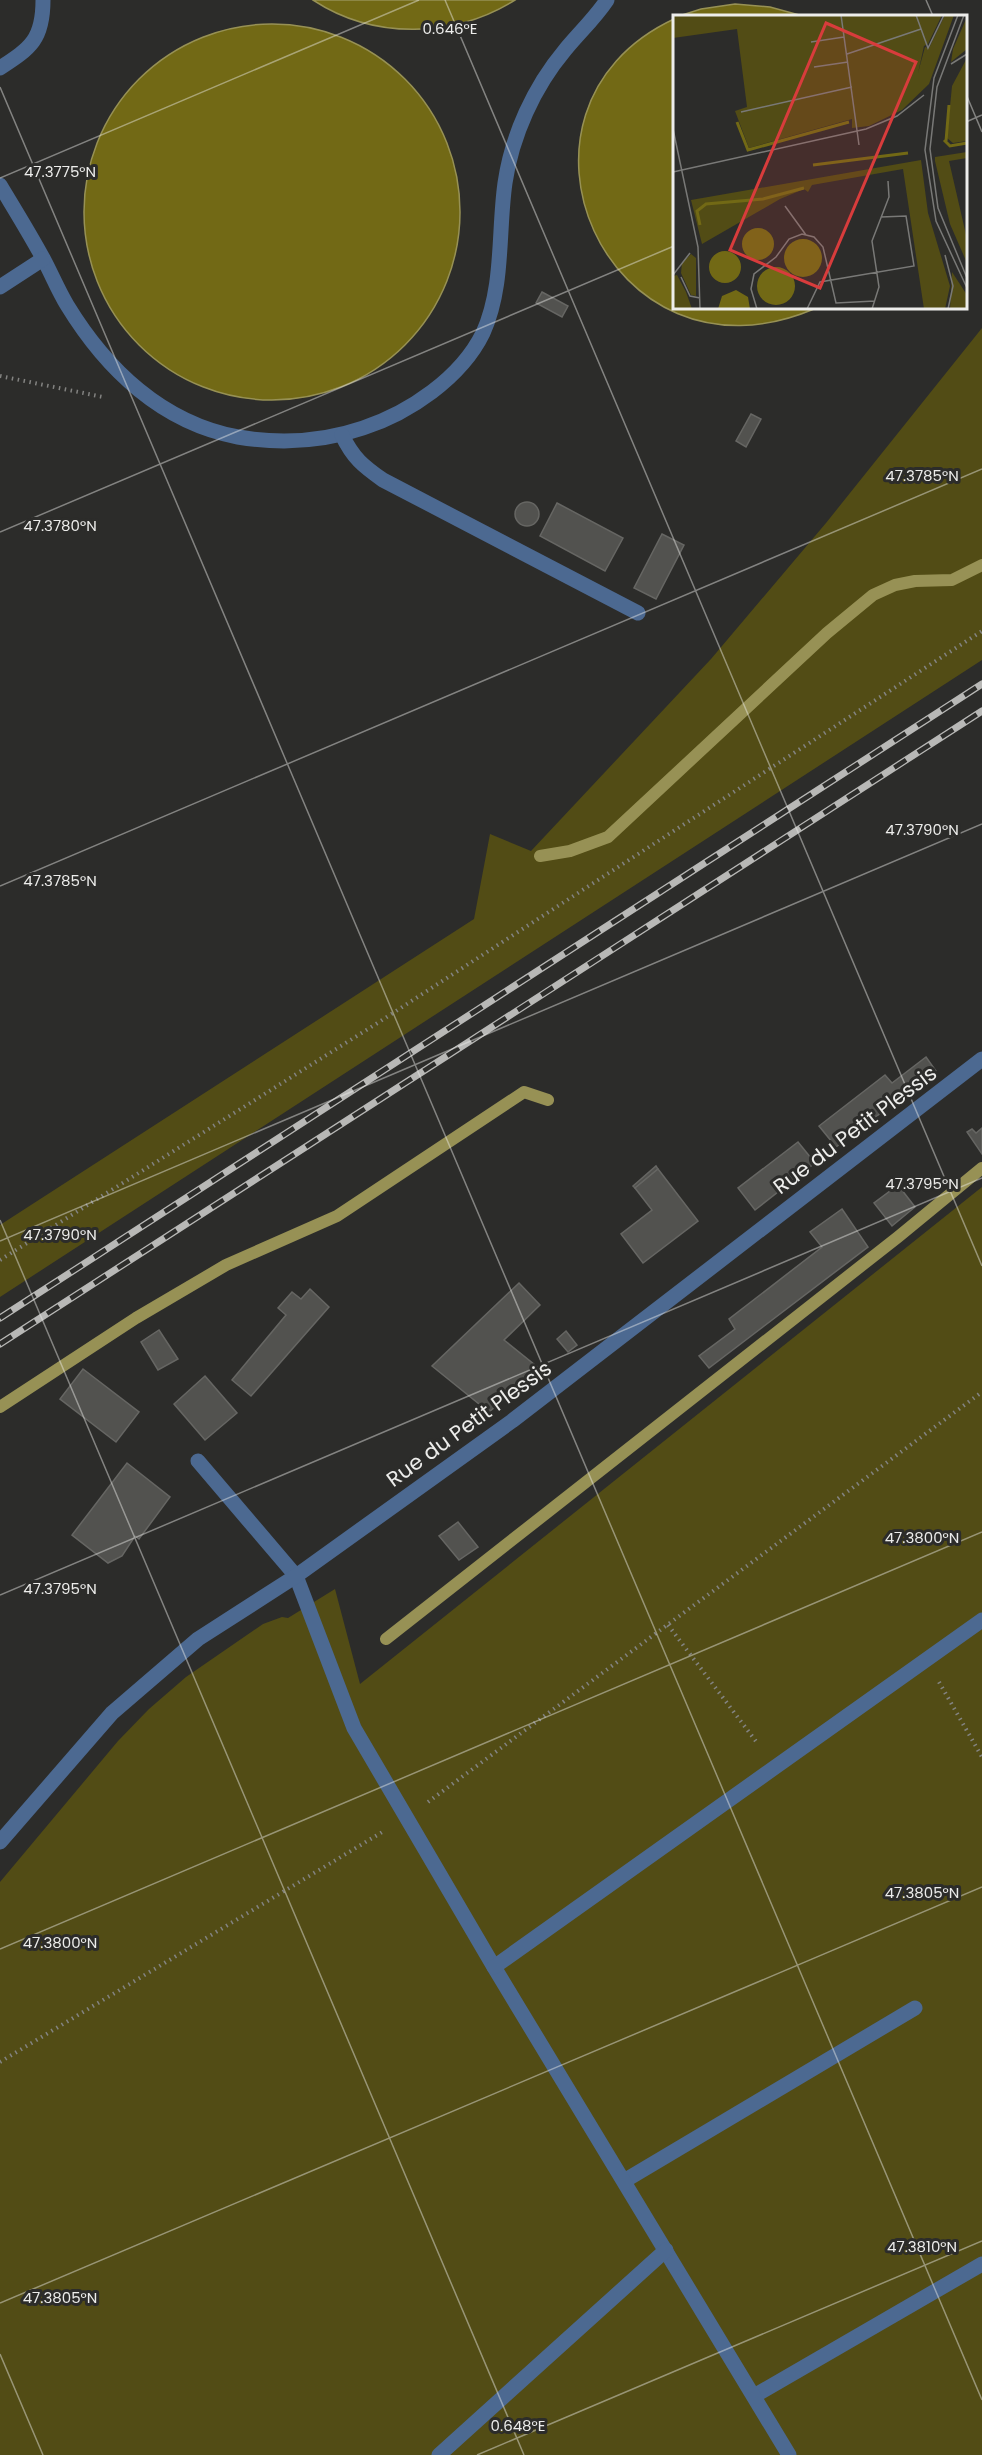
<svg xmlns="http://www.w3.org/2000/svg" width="982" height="2455" font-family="Poppins,sans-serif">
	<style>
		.green { fill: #524c15 }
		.water { fill: #726915; stroke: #979155; stroke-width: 1.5 }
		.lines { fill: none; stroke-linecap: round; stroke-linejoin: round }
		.stream { stroke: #979155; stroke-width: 12 }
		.building { fill: #52524f; stroke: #666663; stroke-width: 1.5 }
		.path { stroke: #838381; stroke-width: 4; stroke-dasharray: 1.5 4.5; stroke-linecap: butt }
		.lane { stroke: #4c6991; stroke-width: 15 }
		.street { stroke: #4c6991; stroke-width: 15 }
		.rail-casing { stroke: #b8b8b6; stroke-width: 7 }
		.rail { stroke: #2c2c2a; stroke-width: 4.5; stroke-dasharray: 14; stroke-linecap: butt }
		.ticks { fill: none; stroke: #ededeb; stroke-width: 1.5; stroke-opacity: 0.45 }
		.labels { text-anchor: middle; stroke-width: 6; stroke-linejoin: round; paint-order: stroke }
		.street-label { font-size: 21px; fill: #ededeb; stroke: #2c2c2a }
		.inset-river { fill: none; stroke: #726915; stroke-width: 3 }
		.inset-road { fill: none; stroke: #797977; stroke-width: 1.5 }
		.view { fill: #d83c3c; fill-opacity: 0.15; stroke: #d83c3c; stroke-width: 3 }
		.inset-edge { fill: none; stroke: #ededeb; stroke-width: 3 }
		.ticks-label { font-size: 15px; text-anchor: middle; fill: #ededeb; stroke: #2c2c2a; stroke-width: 6; stroke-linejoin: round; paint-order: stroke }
	</style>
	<rect width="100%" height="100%" fill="#2c2c2a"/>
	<g class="green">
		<polygon points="982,328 982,660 0,1297 0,1225 474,919 490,834 531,851 711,659 826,523"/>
		<polygon points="982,1187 982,2455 0,2455 0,1882 118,1741 149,1709 186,1677 263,1624 282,1617 288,1618 335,1589 360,1684"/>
	</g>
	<g class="water">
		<path d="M313,0H515C454,38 374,40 313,0Z"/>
		<polygon points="735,4 770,7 803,16 679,16 701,9"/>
		<path d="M674,19V308H817L814,309C606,397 482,109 674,19Z"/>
		<circle cx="272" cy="212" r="188"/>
	</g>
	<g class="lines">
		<g class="stream">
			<polyline points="540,856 570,851 608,837 827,633 873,595 895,585 915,581 952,580 982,565"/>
			<polyline points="0,1407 136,1318 226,1265 337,1216 524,1092 548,1100"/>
			<polyline points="386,1639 898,1237 982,1168"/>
		</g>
	</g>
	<g class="building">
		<polygon points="542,292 568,306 562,317 536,303"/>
		<polygon points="751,414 761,419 746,447 736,441"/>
		<circle cx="527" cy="514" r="12"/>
		<polygon points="557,503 623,538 605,571 540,536"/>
		<polygon points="662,534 684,545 656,599 634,588"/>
		<polygon points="926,1057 936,1071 836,1147 819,1126 885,1075 892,1083"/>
		<polygon points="982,1128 982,1154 967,1132 972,1129 976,1133"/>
		<polygon points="798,1142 815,1163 755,1210 738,1188"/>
		<polygon points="656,1166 658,1169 635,1188 633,1186"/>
		<polygon points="658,1169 698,1221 643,1263 621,1234 652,1210 635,1188"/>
		<polygon points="898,1185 915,1207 892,1226 874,1203"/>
		<polygon points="842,1209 868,1247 709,1368 699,1356 735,1329 729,1319 822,1247 810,1232"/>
		<polygon points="519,1283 540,1305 504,1340 540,1369 489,1412 432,1366"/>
		<polygon points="310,1289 329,1307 251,1396 232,1380 286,1315 278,1308 292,1292 301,1299"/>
		<polygon points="159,1330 178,1359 158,1370 141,1342"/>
		<polygon points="566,1331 577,1345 568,1352 557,1339"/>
		<polygon points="83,1369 139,1412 116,1442 60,1399"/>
		<polygon points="205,1376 237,1413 205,1440 174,1404"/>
		<polygon points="127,1463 170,1497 139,1539 135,1536 122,1556 108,1563 72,1535"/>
		<polygon points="458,1522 478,1547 459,1560 439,1536"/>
	</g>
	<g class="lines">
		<g class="path">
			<polyline points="0,376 103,397"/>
			<polyline points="0,1260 376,1024 982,631"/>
			<polyline points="668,1625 758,1744"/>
			<polyline points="939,1682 982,1757"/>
			<polyline points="428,1802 982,1392"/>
			<polyline points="0,2062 384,1831"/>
		</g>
		<g class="lane">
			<path d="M0,68C31,48 43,39 43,0"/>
			<path d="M0,185C15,210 30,234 44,260C52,275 58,290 67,305C106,369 162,423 238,437C280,444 322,442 363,428C409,413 461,378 483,333C504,287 498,232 505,183C512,135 534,87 565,50C579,33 595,18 607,0"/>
			<polyline points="0,287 43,259"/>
			<path d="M342,435C353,458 363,466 383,480L638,613"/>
			<polyline points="198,1461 296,1576"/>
			<polyline points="624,2181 915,2008"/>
			<polyline points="754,2396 982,2264"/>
		</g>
		<g class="street">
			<polyline points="296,1576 354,1728 494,1967 789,2455"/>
			<polyline points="0,1842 112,1713 198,1639 296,1576 512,1421 982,1059"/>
			<polyline points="494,1967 982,1620"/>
			<polyline points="439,2455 666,2250"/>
		</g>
		<defs>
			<g id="rail">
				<polyline points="0,1318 982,684"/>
				<polyline points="0,1344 982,711"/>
			</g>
		</defs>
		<use href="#rail" class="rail-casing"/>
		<use href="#rail" class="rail"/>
	</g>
	<path class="ticks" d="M445,0L982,1266M926,0L933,16M0,87L982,2400M966,94L982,132M966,122L982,115M0,178L419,0M0,532L674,246M0,886L982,469M0,1220L524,2455M0,1241L982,824M0,1595L982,1178M0,1949L982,1532M0,2303L982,1887M0,2354L43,2455M477,2455L982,2241"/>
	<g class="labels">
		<g class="street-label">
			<text transform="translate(855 1130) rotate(-37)" y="7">Rue du Petit Plessis</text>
			<text transform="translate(469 1424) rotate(-36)" y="7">Rue du Petit Plessis</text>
		</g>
	</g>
	<g transform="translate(673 15)">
		<rect width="294" height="294" fill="#2c2c2a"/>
		<path d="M0,0H269L255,29L251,31L245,58L252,32L256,33L272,0H281L256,69L229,95L196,111L179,113V104L76,133L62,96L74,92L64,14L0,23ZM294,2V34L278,47L280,34ZM294,43V126L280,128L274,123L279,71ZM294,137V143L276,146L294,224V248L277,209L262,146V142ZM248,145L255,198L277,271L272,294H251L230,154L139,170L135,177L131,174L107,184L29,229L18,185ZM18,239L23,243V281L18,280L8,258L9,248ZM279,257L294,280V293L277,294ZM4,260L13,277L19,294H0V261Z" fill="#524c15"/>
		<path d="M69 229a16 16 0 1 1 32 0a16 16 0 1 1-32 0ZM111 243a19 19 0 1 1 38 0a19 19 0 1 1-38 0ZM36 252a16 16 0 1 1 32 0a16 16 0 1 1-32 0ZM84 271a19 19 0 1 1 38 0a19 19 0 1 1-38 0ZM63,275L75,282L77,294H45L49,281Z" fill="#726915"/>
		<path class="inset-river" d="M64,107L75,135L176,107M271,125L277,131L294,128M273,126L276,90M140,150L235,138M27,210L24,196L33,189L90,184L131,173"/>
		<path class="inset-road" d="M168,0L186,130M243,0L255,33L271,0M285,0L261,63L252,135L263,206L294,273M291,0L264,72L257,134L265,193L294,263M138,27L171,22M174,39L248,14M278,49L294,39M141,52L175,47M68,97L179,72M0,114L25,232L27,294M0,157L193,114L224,101L251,80M112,191L133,220M272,240L280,271L275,294M0,260L17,238M8,262L17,281L27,283M84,294L78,274L81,259L103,242L116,224L129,219L141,222L150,232L163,288L202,286M134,294L147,267L241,251L233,201L208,202M199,294L206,272L199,226L216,182L215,166"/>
		<path class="view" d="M153,8L243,47L147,273L57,235Z"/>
		<rect width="294" height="294" class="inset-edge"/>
	</g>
	<g class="ticks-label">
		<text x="450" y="34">0.646°E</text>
		<text x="60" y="177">47.3775°N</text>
		<text x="922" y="481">47.3785°N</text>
		<text x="60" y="531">47.3780°N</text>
		<text x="922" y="835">47.3790°N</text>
		<text x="60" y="886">47.3785°N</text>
		<text x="922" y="1189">47.3795°N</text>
		<text x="60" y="1240">47.3790°N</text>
		<text x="922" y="1543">47.3800°N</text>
		<text x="60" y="1594">47.3795°N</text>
		<text x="922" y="1898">47.3805°N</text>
		<text x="60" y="1948">47.3800°N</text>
		<text x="922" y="2252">47.3810°N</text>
		<text x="60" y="2303">47.3805°N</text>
		<text x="518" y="2431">0.648°E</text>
	</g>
</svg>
